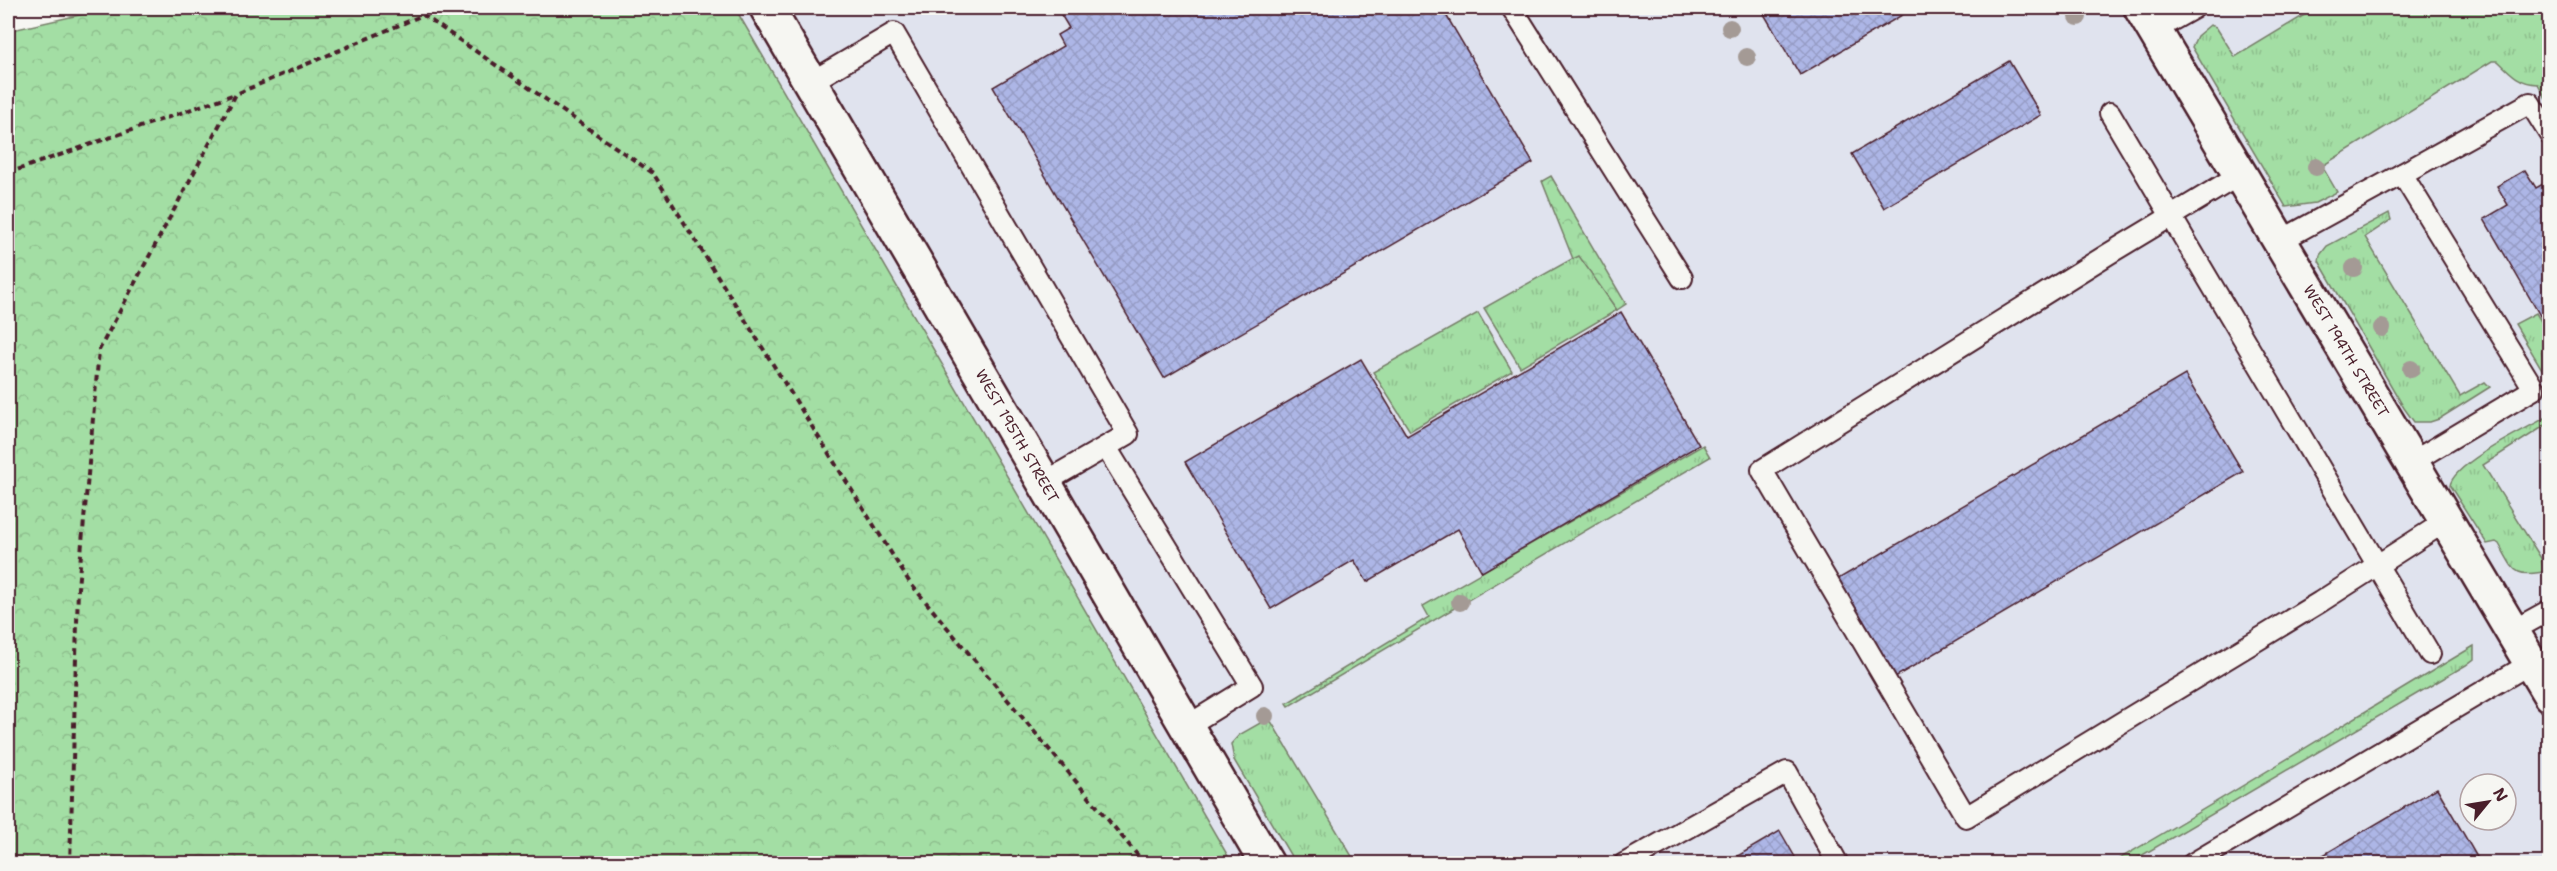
<svg xmlns="http://www.w3.org/2000/svg" width="2557" height="871" font-family="'Shantell Sans',sans-serif">
	<style>
		.built { fill: #e0e3ee; fill-rule: evenodd }
		.grass { fill: url(#grass-tufts); stroke: #767e68; stroke-width: 1.5 }
		.forest { fill: url(#forest-crowns); stroke: #767e68; stroke-width: 1.5 }
		.building { fill: url(#building-cross-hatch); stroke: #4a1f2b; stroke-width: 1.5 }
		.lines { fill: none; stroke-linecap: round; stroke-linejoin: round }
		.service-casing { stroke: #4a1f2b; stroke-width: 24 }
		.minor-casing { stroke: #4a1f2b; stroke-width: 38 }
		.path { stroke: #4a1f2b; stroke-width: 4; stroke-dasharray: 6 4.5; stroke-linecap: butt }
		.service { stroke: #f6f6f2; stroke-width: 20 }
		.minor { stroke: #f6f6f2; stroke-width: 33 }
		.tree { fill: #a49a95 }
		.labels { text-anchor: middle; stroke-width: 6; stroke-linejoin: round; paint-order: stroke }
		.street-label { font-size: 15px; fill: #4a1f2b; stroke: #f6f6f2 }
	</style>
	<defs>
		<pattern id="grass-tufts" width="24" height="20" patternUnits="userSpaceOnUse" patternTransform="scale(1.5)"><rect width="24" height="20" fill="#a3dea4"/><path d="M3 7l-1-3M5 7V3M7 7l1-3M15 17l-1-3M17 17v-4M19 17l1-3" fill="none" stroke="#8ebe8d"/></pattern>
		<pattern id="forest-crowns" width="20" height="18" patternUnits="userSpaceOnUse" patternTransform="scale(1.5)"><rect width="20" height="18" fill="#a3dea4"/><path d="M2 6a3 3 0 1 1 6 0M12 15a3 3 0 1 1 6 0" fill="none" stroke="#8ebe8d"/></pattern>
		<pattern id="building-cross-hatch" width="8" height="8" patternUnits="userSpaceOnUse" patternTransform="scale(1.5)"><rect width="8" height="8" fill="#adb6e6"/><path d="M0 0l8 8M0 8l8-8" fill="none" stroke="#969cc5"/></pattern>
	</defs>
	<rect width="100%" height="100%" fill="#f6f6f2"/>
	<filter id="ink" filterUnits="userSpaceOnUse"><feTurbulence type="fractalNoise" baseFrequency=".0167" numOctaves="2"/><feDisplacementMap in="SourceGraphic" scale="12" xChannelSelector="R" yChannelSelector="G"/><feConvolveMatrix kernelMatrix="1 2 1 2 8 2 1 2 1" color-interpolation-filters="sRGB"/></filter>
	<g filter="url(#ink)">
		<path class="built" d="M735,8H2549V863H1232ZM2470,784H2506V820H2470Z"/>
		<g class="grass">
			<path d="M2316,8H2549V104L2538,84C2520,84 2510,73 2498,61H2492L2322,166L2337,192L2315,203L2286,207L2192,47L2197,36L2210,25L2216,27L2235,57Z"/>
			<polygon points="2389,213 2391,220 2365,237 2460,396 2485,382 2490,387 2439,419 2430,422 2414,422 2404,408 2319,261 2320,255 2327,246"/>
			<polygon points="1579,255 1617,310 1520,367 1484,308"/>
			<polygon points="1478,313 1512,371 1410,431 1373,372"/>
			<polygon points="2536,313 2545,328 2549,326 2549,381 2515,324"/>
			<path d="M2549,416V423L2483,465L2549,571C2513,577 2516,574 2499,544L2496,542L2487,544L2450,486C2452,464 2529,427 2549,416Z"/>
			<polygon points="1703,445 1710,457 1289,706 1287,703 1429,617 1423,606"/>
			<path d="M2474,646V659L2466,665L2129,863H2112C2234,793 2353,718 2474,646Z"/>
			<polygon points="1269,718 1356,863 1295,863 1234,760 1231,744 1239,735"/>
		</g>
		<g class="forest">
			<polygon points="110,8 735,8 1232,863 8,863 8,31"/>
			<polygon points="1551,176 1626,304 1617,310 1579,256 1573,259 1542,181"/>
		</g>
		<g class="building">
			<polygon points="1057,8 1442,8 1533,163 1164,378 993,87 1063,46 1057,35 1069,28"/>
			<polygon points="1776,8 1914,8 1800,75 1764,14"/>
			<polygon points="2009,61 2041,115 1884,208 1852,154"/>
			<polygon points="2525,170 2536,188 2550,180 2550,323 2546,326 2484,219 2508,205 2497,186"/>
			<polygon points="1621,312 1699,445 1482,572 1458,529 1367,582 1354,560 1271,609 1185,462 1361,359 1407,436"/>
			<polygon points="2185,375 2243,472 1890,680 1833,582"/>
			<polygon points="2437,788 2481,864 2308,864"/>
			<polygon points="1780,831 1799,864 1724,864"/>
		</g>
		<g class="lines">
			<defs>
				<g id="service">
					<polyline points="1512,8 1682,278"/>
					<polyline points="2155,30 2194,8"/>
					<polyline points="811,82 894,33 1128,434 1045,482"/>
					<polyline points="2110,113 2430,654"/>
					<polyline points="2241,174 2110,253 1762,470 1966,817 2320,602 2446,521"/>
					<polyline points="2402,174 2530,103 2550,135"/>
					<polyline points="2280,241 2402,174 2534,389 2412,462"/>
					<polyline points="1106,447 1252,686 1187,726"/>
					<polyline points="2512,631 2550,610"/>
					<polyline points="1624,864 1787,772 1838,864"/>
					<polyline points="2192,864 2531,663"/>
				</g>
				<g id="minor">
					<polyline points="767,8 1267,864"/>
					<polyline points="2141,8 2550,695"/>
				</g>
			</defs>
			<use href="#service" class="service-casing"/>
			<use href="#minor" class="minor-casing"/>
			<g class="path">
				<polyline points="8,173 235,94"/>
				<polyline points="70,864 78,588 99,350 236,94 423,15 653,173 910,583 1145,864"/>
			</g>
			<use href="#service" class="service"/>
			<use href="#minor" class="minor"/>
		</g>
		<g class="tree">
			<circle cx="2078" cy="17" r="9"/>
			<circle cx="1730" cy="28" r="9"/>
			<circle cx="1747" cy="57" r="9"/>
			<circle cx="2316" cy="167" r="9"/>
			<circle cx="2354" cy="268" r="9"/>
			<circle cx="2382" cy="328" r="9"/>
			<circle cx="2411" cy="369" r="9"/>
			<circle cx="1460" cy="602" r="9"/>
			<circle cx="1265" cy="716" r="9"/>
		</g>
	</g>
	<g class="labels">
		<g class="street-label">
			<text transform="translate(2346 351) rotate(59)" y="5">WEST 194TH STREET</text>
			<text transform="translate(1017 436) rotate(60)" y="5">WEST 195TH STREET</text>
		</g>
	</g>
	<rect width="2557" height="871" fill="none" stroke="#f6f6f2" stroke-width="30"/>
	<rect x="15" y="15" width="2527" height="841" fill="none" stroke="#4a1f2b" stroke-width="2" filter="url(#ink)"/>
	<g transform="translate(2488 802) rotate(60)"><circle r="28" fill="#f6f6f2" stroke="#b1a0a2" stroke-width="1.5"/>
	<path d="M0-4.5L10 22L0 15L-10 22Z" fill="#4a1f2b"/>
	<text y="-9" font-size="16" font-weight="bold" text-anchor="middle" fill="#4a1f2b">N</text>
	</g>
</svg>
